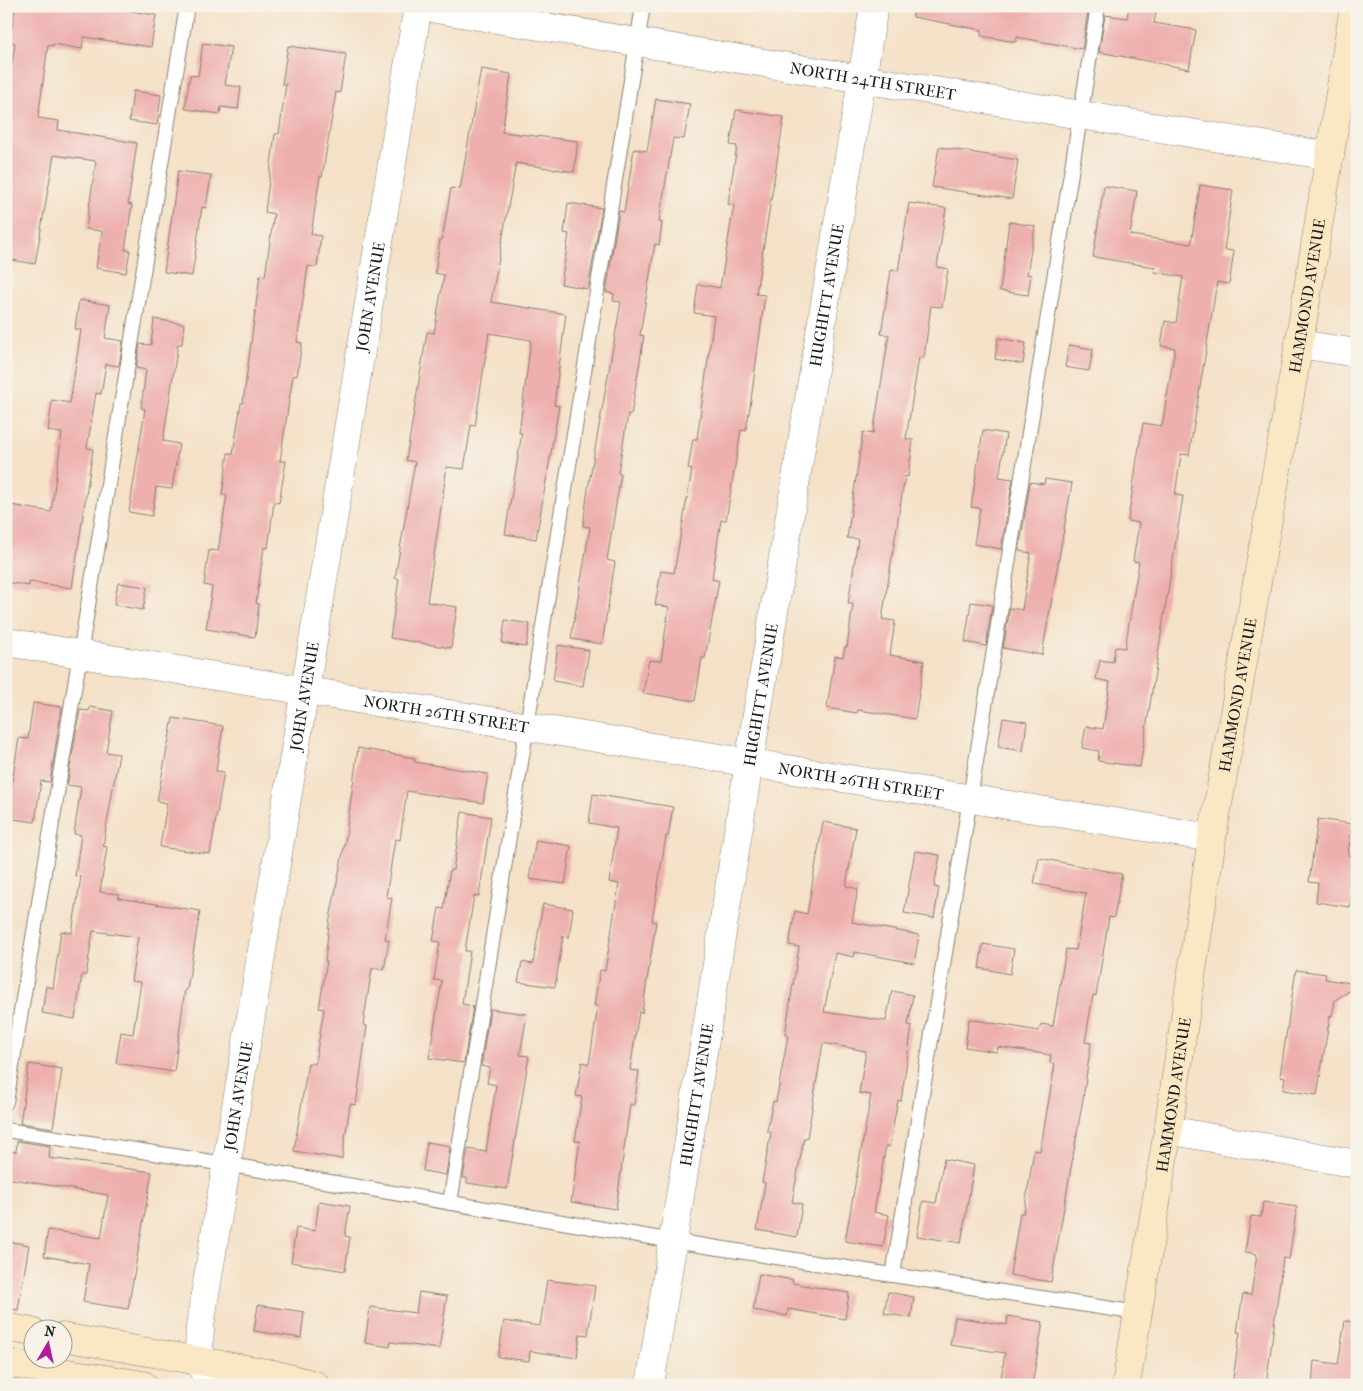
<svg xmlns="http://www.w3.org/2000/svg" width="1363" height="1391" font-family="'IM FELL French Canon',serif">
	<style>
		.building { fill: #eeb0ae }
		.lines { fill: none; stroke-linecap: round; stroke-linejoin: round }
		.lane-casing { stroke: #887e72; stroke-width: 16 }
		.street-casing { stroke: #887e72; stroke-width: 29 }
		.secondary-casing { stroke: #887e72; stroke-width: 29 }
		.lane { stroke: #fff; stroke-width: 14 }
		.street { stroke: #fff; stroke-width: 28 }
		.secondary { stroke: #fae7c3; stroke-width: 28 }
		.labels { text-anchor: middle; stroke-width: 4; stroke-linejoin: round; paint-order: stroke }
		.street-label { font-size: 16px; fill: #1c1c1c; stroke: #f7f3e8 }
	</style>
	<rect width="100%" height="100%" fill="#f7f3e8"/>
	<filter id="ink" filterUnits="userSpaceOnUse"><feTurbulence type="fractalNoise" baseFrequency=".02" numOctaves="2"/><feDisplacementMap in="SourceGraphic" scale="10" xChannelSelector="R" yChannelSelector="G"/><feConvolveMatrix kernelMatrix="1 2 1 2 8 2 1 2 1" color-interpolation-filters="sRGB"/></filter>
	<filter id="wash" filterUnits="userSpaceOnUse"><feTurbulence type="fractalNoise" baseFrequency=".0096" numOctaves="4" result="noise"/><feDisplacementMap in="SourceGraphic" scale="20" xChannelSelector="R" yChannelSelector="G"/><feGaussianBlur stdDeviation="1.12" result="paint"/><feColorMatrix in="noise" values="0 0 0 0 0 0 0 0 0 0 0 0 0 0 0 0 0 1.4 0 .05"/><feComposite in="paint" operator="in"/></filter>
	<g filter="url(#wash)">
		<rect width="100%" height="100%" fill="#f4e1c7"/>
		<g id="blocks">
			<g class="building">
				<polygon points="15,6 99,6 156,15 151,47 84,37 82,49 53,44 52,46 48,45 38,118 59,121 58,130 137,143 128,204 132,205 125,250 130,250 126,273 96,268 102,231 86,229 96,161 54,155 35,264 6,259 6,103 15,43 10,42"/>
				<polygon points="914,6 1086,6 1085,11 1088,12 1082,49 1017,37 1016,42 981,36 982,30 913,17"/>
				<polygon points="1129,6 1157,6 1154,23 1196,30 1189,69 1099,52 1105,15 1127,18"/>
				<polygon points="203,43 231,47 225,85 241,87 238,109 221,107 220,114 185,109 190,75 198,76"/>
				<polygon points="288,46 346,54 340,93 336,92 322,177 320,176 311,234 321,236 317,267 308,266 297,342 302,343 297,376 293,375 280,461 286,461 279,503 274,502 268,548 264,547 256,603 259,604 255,637 206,629 212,587 204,585 209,550 218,551 227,495 222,495 228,453 233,454 241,403 243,403 260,275 265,276 274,214 265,212 275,134 279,134 286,84 282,84"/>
				<polygon points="481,69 511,74 502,132 578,141 574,172 516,163 491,302 566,314 554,405 559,406 536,539 505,534 522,433 519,433 531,340 489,333 475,426 471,425 464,469 447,467 427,602 457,607 451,648 390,638 399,579 395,578 415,462 406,460 427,332 434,333 444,275 435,273 440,240 442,240 451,188 460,189"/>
				<polygon points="133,91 161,95 157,125 129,121"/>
				<polygon points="656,99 690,104 684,139 673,138 659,222 662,223 659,245 655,244 640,335 644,336 631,415 628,414 618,473 621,474 607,560 615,562 602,644 571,639 590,527 583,526 588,489 621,302 613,301 614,294 606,292 619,211 624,212 634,149 647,151"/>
				<polygon points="736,110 784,117 756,294 765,295 751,400 746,431 741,430 726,520 721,520 712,579 719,581 705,658 702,658 695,701 643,693 649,660 661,661 669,607 655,605 661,571 674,573 692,470 688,469 693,439 697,439 714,316 694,313 698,284 720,288 734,205 728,204 737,146 730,145"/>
				<polygon points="939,147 1018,160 1012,199 932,187"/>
				<polygon points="178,171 211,175 206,208 202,207 192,276 164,272"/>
				<polygon points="1200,185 1233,190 1224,250 1234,251 1229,284 1217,282 1189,455 1181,454 1175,495 1183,496 1140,767 1098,761 1099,751 1082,748 1086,726 1103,729 1110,682 1096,679 1100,660 1113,662 1115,647 1125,648 1139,562 1133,561 1139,523 1128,521 1137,459 1143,423 1162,426 1175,348 1161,346 1165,321 1176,323 1183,277 1154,272 1155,267 1093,257 1104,186 1137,191 1130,235 1191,244"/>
				<polygon points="568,203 602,208 588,289 561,284 569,234 564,233"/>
				<polygon points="909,203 946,208 937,267 948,269 942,307 931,306 924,358 919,357 906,439 913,440 908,477 905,476 882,619 895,621 890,655 924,661 915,719 858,710 857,713 827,708 835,656 843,657 845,647 847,647 853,604 848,604 858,539 847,538 863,432 873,434 889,335 881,334 891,270 898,271"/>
				<polygon points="1009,222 1035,226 1027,274 1031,275 1028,295 1000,291"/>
				<polygon points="79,300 110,305 105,338 123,341 119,366 106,364 101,394 96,393 87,448 93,449 72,588 29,582 29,586 6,582 6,540 11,505 51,512 62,433 48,431 52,400 70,403 81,330 75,329"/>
				<polygon points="154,319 184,324 182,344 178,344 163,441 179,444 172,489 156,487 152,516 129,512 145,409 141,408 146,370 136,368 140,344 151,345"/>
				<polygon points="998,338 1026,343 1023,364 995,359"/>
				<polygon points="1069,345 1093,349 1089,371 1065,367"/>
				<polygon points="983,430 1006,434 999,477 1013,479 1001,549 974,544 980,508 971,507"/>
				<polygon points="1045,479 1072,483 1042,655 1003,648 1010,608 1022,610 1031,553 1019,551 1030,482 1044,484"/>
				<polygon points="118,583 147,587 143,610 114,605"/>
				<polygon points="971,602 992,605 986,646 965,642"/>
				<polygon points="505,620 530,624 526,647 502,643"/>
				<polygon points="558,645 589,650 583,686 553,681"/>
				<polygon points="33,703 62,707 50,782 41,781 35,822 6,818 6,802 8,789 11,789 19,738 28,739"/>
				<polygon points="90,707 113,711 106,752 119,754 103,846 107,847 100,892 119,894 118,898 200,911 187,990 185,989 174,1072 116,1063 121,1032 133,1034 141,982 131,981 138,937 93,931 86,975 82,975 75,1019 42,1013 46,986 53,988 61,931 72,933 81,877 75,876 81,835 74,834 81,787 67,785 80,710 89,711"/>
				<polygon points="173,718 223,726 216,771 224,772 210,854 160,847 167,803 157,801"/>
				<polygon points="1003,718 1027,722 1023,751 998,747"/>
				<polygon points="358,748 415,758 414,762 488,774 483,803 407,791 400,840 395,839 386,897 392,898 385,939 389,940 384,970 372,968 363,1025 367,1026 356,1105 350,1104 342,1159 294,1151 308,1063 315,1064 324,1009 319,1008 327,961 325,961 329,924 345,842"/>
				<polygon points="593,794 673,807 668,836 666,836 652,921 656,922 642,1013 639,1012 630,1070 639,1071 634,1105 630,1104 616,1209 571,1202 580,1141 575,1141 582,1097 576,1096 582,1062 589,1064 598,1006 594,1005 600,970 605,971 619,884 609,882 617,828 589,823"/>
				<polygon points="462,812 491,817 479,896 474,896 465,951 470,951 462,1004 473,1006 464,1063 429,1058 442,981 434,980 440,942 433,941 439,908 444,909 450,870 453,870"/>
				<polygon points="1318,819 1352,824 1348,855 1357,857 1357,859 1350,907 1316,902 1318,883 1309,882"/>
				<polygon points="823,822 856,828 846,886 858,889 852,922 919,935 914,963 855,952 854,957 835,953 824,1012 886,1021 892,991 913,995 908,1025 912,1026 901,1101 898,1100 889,1147 886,1146 874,1212 889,1215 883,1247 845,1241 871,1095 859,1093 866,1051 823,1043 807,1138 804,1138 792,1202 802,1204 797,1237 757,1230 765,1183 762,1182 771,1132 767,1131 773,1101 776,1102 788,1036 785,1035 799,947 789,945 795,911 807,914"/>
				<polygon points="536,840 571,846 565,884 529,879"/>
				<polygon points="915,851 940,855 934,887 939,888 934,918 904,913"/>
				<polygon points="1039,858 1122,874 1114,918 1109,917 1096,996 1093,995 1085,1042 1091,1043 1083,1099 1051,1282 1010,1275 1020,1213 1024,1213 1034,1150 1040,1151 1055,1064 1050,1063 1051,1055 998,1047 997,1052 965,1047 969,1019 1039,1031 1041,1024 1053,1026 1066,949 1076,950 1086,893 1034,884"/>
				<polygon points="543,904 573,909 569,937 563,936 555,987 518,982 522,962 533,964"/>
				<polygon points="983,944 1014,949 1010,974 979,968"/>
				<polygon points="1296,970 1326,974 1325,979 1357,984 1357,986 1335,1000 1332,1016 1330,1016 1317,1095 1283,1090 1285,1077 1280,1076"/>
				<polygon points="490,1009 527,1014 520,1055 529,1056 507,1189 467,1183 467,1178 463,1178 468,1149 486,1152 496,1085 487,1083 490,1068 481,1066"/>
				<polygon points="29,1064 62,1069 53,1128 20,1123"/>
				<polygon points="17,1141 50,1146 49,1158 152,1172 128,1309 83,1302 89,1264 44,1256 48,1230 101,1238 108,1195 6,1178 6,1150 16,1152"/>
				<polygon points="427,1142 450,1146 446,1175 423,1171"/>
				<polygon points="944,1159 974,1165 961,1243 917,1236 923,1201 936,1203"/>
				<polygon points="319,1201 350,1206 345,1236 350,1237 345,1271 291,1262 296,1228 315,1231"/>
				<polygon points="1263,1202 1297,1207 1289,1259 1283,1258 1266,1385 1232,1385 1240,1332 1237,1332 1243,1294 1251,1295 1257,1254 1245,1252 1251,1216 1261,1217"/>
				<polygon points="6,1241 29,1245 18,1310 6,1309"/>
				<polygon points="759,1274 793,1280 792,1283 849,1293 845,1319 788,1309 787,1316 753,1310"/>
				<polygon points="547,1280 595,1286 588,1335 580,1334 577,1358 530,1351 529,1361 498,1357 504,1321 540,1326"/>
				<polygon points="419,1292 447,1296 439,1349 391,1342 390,1347 365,1343 370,1307 416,1313"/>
				<polygon points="888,1292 914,1297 911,1318 884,1313"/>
				<polygon points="258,1305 304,1312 301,1338 254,1331"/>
				<polygon points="1008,1316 1043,1322 1032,1385 1000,1385 1005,1353 950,1345 955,1317 1007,1325"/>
				<polygon points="1345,1321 1357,1322 1357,1385 1312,1385 1314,1361 1338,1364"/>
			</g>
		</g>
	</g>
	<g filter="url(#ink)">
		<use href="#blocks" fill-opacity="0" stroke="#887e72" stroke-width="1"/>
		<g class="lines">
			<defs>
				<g id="lane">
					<polyline points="6,1102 187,6"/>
					<polyline points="6,1130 225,1164 673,1241 1138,1313"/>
					<polyline points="450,1203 643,6"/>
					<polyline points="893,1275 1098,6"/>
				</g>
				<g id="street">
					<path id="s1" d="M418,6L1330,156"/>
					<polyline points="1299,344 1357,353"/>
					<path id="s2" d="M6,642L1212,838"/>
					<polyline points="1168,1130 1357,1164"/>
					<path id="s3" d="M210,1385C198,1364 198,1342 201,1319L418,6"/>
					<path id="s4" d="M650,1385L749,763L874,6"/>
				</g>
				<g id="secondary">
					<polyline points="6,1327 32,1332"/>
					<polyline points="62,1337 273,1374 315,1385"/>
					<polyline points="6,1363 143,1385"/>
					<path id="s5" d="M1126,1385L1168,1130L1212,838L1299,344L1354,6"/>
				</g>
			</defs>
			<use href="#lane" class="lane-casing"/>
			<use href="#street" class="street-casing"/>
			<use href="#secondary" class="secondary-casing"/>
			<use href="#lane" class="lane"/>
			<use href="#street" class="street"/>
			<use href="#secondary" class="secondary"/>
		</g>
	</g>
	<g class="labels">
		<g class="street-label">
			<text dy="6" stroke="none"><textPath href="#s1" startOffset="461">NORTH 24TH STREET</textPath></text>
			<text dy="6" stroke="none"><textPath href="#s4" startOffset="1104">HUGHITT AVENUE</textPath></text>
			<text dy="6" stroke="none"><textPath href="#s5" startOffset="1104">HAMMOND AVENUE</textPath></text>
			<text dy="6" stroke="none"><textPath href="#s3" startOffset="1104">JOHN AVENUE</textPath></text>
			<text dy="6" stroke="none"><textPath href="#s4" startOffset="699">HUGHITT AVENUE</textPath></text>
			<text dy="6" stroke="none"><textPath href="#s5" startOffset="699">HAMMOND AVENUE</textPath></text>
			<text dy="6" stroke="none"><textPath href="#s3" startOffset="699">JOHN AVENUE</textPath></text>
			<text dy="6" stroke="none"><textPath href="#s2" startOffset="446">NORTH 26TH STREET</textPath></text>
			<text dy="6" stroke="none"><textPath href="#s2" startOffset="866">NORTH 26TH STREET</textPath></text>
			<text dy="6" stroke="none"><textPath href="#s4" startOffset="294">HUGHITT AVENUE</textPath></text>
			<text dy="6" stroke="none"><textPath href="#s5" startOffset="294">HAMMOND AVENUE</textPath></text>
			<text dy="6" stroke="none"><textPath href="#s3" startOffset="294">JOHN AVENUE</textPath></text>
		</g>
	</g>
	<rect width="1363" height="1391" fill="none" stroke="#f7f3e8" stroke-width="25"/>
	<g transform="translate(48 1344) rotate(9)"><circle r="24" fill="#f7f3e8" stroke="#9f9d96"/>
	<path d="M0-4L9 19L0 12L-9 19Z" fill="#b5179e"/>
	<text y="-8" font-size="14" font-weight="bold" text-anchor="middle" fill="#1c1c1c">N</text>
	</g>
</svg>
